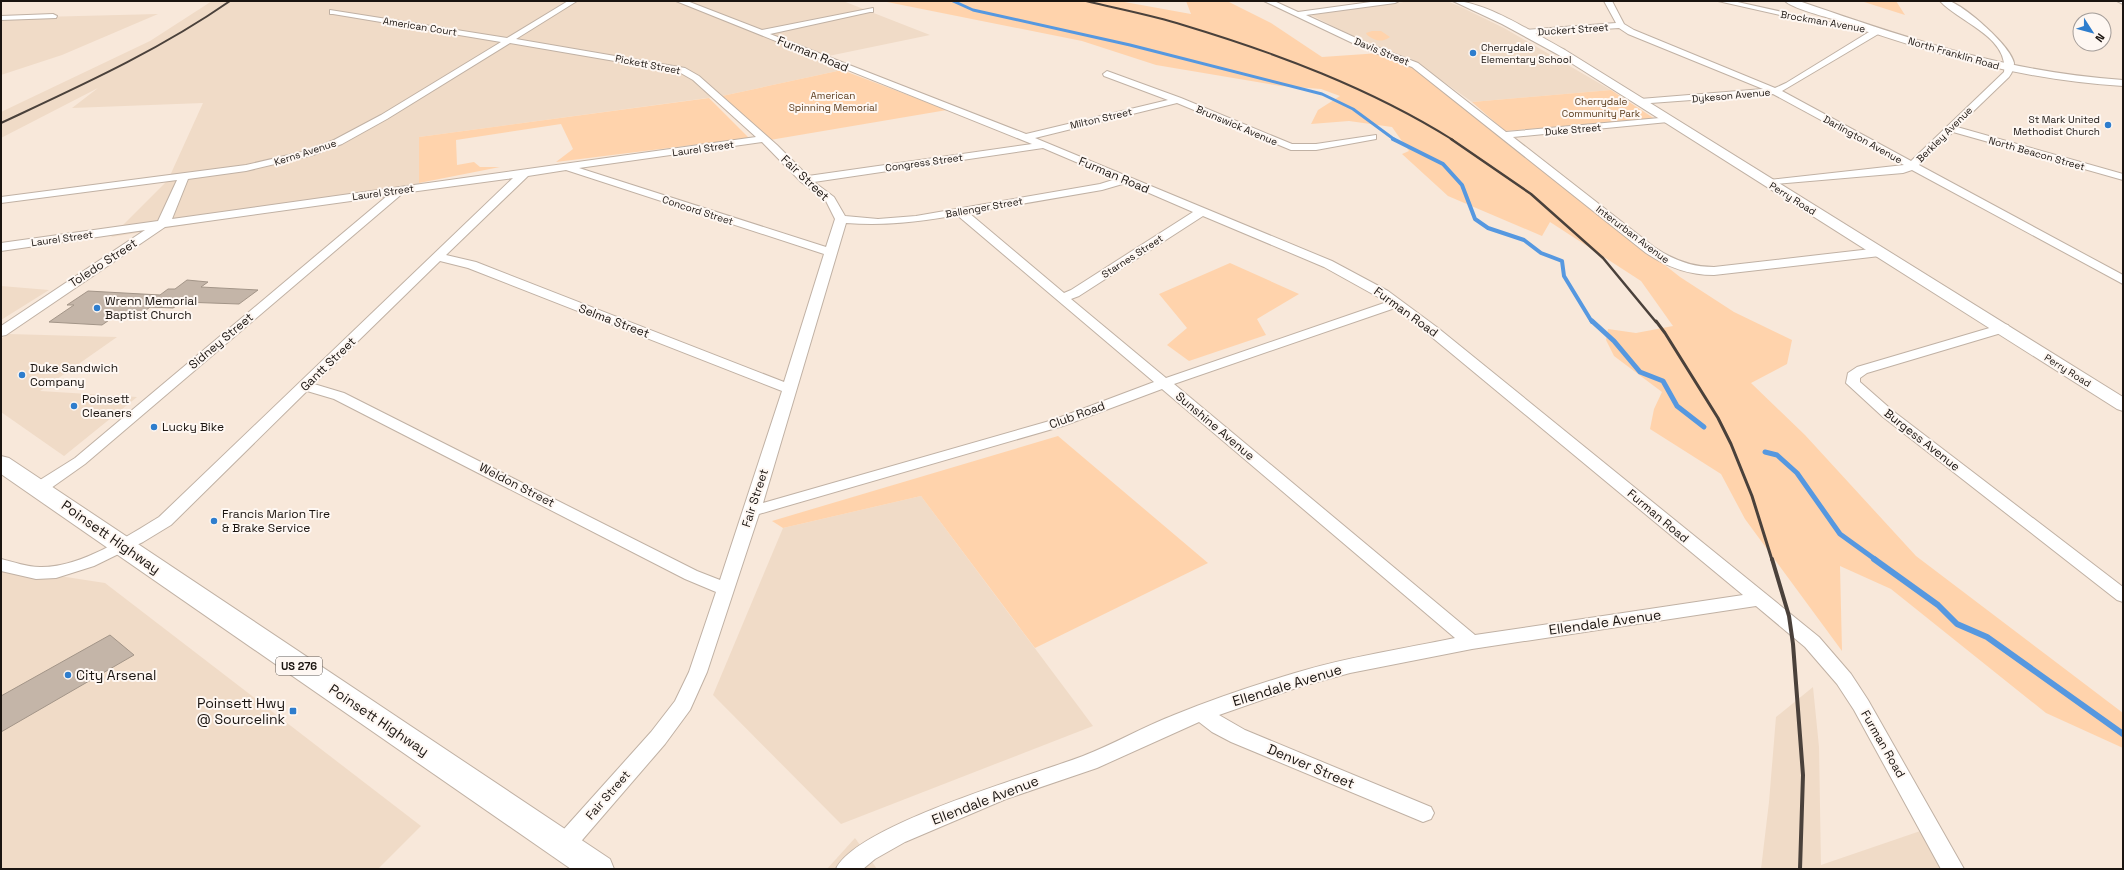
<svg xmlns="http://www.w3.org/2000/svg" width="2124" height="870" font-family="'Space Grotesk',sans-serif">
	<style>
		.built { fill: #f0dbc7 }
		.green { fill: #ffd3ac }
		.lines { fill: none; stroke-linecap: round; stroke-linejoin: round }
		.stream-far3 { stroke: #5698e0; stroke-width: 3 }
		.stream-far2 { stroke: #5698e0; stroke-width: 4 }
		.stream-far1 { stroke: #5698e0; stroke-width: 5 }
		.stream { stroke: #5698e0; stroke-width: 6 }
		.building { fill: #c4b5a8; stroke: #a39588 }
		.minor-casing { stroke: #c0b1a4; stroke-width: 2 }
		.tertiary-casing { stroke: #c0b1a4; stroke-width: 2 }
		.trunk-casing { stroke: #c0b1a4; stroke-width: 2 }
		.minor { fill: #fff; fill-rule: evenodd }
		.tertiary { fill: #fff; fill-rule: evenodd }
		.trunk { fill: #fff; fill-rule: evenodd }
		.rail-far3 { stroke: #4a413b; stroke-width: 2 }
		.rail-far2 { stroke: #4a413b; stroke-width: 2.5 }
		.rail-far1 { stroke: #4a413b; stroke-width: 3 }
		.rail { stroke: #4a413b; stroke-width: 4 }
		.poi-dot { fill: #2e7dcd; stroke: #fef7f2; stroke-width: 1.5 }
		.labels { text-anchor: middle; stroke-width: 4; stroke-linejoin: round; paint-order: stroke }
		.far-street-label { font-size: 10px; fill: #1a1410; stroke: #fef7f2 }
		.far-poi-label { font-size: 10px; fill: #1a1410; stroke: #fef7f2; text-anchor: start }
		.far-park-label { font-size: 10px; fill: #5c3d1e; stroke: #fef7f2 }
		.shield { fill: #fef7f2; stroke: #5e5854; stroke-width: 1 }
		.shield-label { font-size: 11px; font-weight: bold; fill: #1a1410 }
		.street-label { font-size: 12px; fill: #1a1410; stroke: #fef7f2 }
		.poi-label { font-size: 12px; fill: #1a1410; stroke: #fef7f2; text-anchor: start }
		.near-street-label { font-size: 14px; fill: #1a1410; stroke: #fef7f2 }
		.near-poi-label { font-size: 14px; fill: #1a1410; stroke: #fef7f2; text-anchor: start }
	</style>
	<rect width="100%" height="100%" fill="#f8e8da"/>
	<g class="built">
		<polygon points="212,1 843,1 930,35 814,59 842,70 722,96 419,137 419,188 111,237 168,180 203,103 72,108 98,88 1,138 1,112 150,41"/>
		<polygon points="1411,1 1447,1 1461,7 1504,28 1611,90 1472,102 1410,58 1374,47 1311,15"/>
		<polygon points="158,14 62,55 1,75 1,18"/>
		<polygon points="1,286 49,290 1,320"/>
		<polygon points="8,334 117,337 40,391 137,397 64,456 1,412 1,339"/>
		<polygon points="921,496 1093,726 841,824 713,695 783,528"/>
		<polygon points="1,567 105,583 421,826 378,869 1,869"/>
		<polygon points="1813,687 1819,747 1821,865 1932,827 1958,869 1761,869 1769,802 1776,717"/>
		<polygon points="855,838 877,869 827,869"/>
	</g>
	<g class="green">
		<polygon points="882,1 1119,1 1191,14 1186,1 1227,1 1271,23 1322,57 1380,53 1393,57 1410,66 1437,85 1680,277 1734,312 1792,340 1787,364 1751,383 1805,435 1916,556 2123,713 2123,748 2046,713 1891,589 1840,566 1842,651 1745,519 1721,474 1650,429 1654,409 1662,392 1614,356 1606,340 1608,329 1636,333 1673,326 1641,281 1550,222 1542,236 1448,196 1402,154 1409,151 1392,127 1349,121 1311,124 1318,110 1340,96 1321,89 1281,86 1156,65 1082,41"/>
		<polygon points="1861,1 1896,1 1905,15"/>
		<path d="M1372,31H1381L1390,37C1381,43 1375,41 1367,35L1366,33Z"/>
		<polygon points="842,70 947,110 770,140 722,96"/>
		<polygon points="1611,90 1655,119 1505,131 1472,102"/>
		<polygon points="709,98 749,138 556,162 573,149 561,124 456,140 457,165 474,162 480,167 500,167 419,183 419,137"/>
		<polygon points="1230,263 1299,294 1257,319 1266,335 1189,361 1167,345 1187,328 1159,294"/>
		<polygon points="1058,436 1208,563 1035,648 921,496 783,528 772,521"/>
	</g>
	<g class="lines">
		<polyline class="stream-far3" points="953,1 973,10 1130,45 1322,94 1353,109 1395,140"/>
		<polyline class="stream-far2" points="1393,139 1443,164 1462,185 1475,219 1488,228 1524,240 1541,253 1562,261 1564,276 1592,322"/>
		<g class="stream-far1">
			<polyline points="1592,321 1614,341 1640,372 1663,381 1677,406 1704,427"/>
			<polyline points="1765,452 1777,455 1797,473 1840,534 1876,560"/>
		</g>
		<polyline class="stream" points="1874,559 1938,605 1957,624 1987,637 2123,734"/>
	</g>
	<g class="building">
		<polygon points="187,280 208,282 201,287 258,290 239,304 183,302 173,308 150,307 137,317 115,316 102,325 49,322 74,305 67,305 88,291 160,295 168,289 175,289"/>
		<polygon points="110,635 134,655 1,732 1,696"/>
	</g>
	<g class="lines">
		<defs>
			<g id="minor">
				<path d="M568,1H577L516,39L685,68L699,76L777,145L808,176L1032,144L676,1H687L762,30L873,8V12H870L770,34L1026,134L1168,100L1104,76L1103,74L1107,71L1181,98L1292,144H1316L1376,135V139L1316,150H1291L1177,103L1035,138L1332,261L1388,291L1438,328L1819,637L1851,674L1868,700L1964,869H1941L1854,710L1837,684L1805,647L1756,606L1472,649L1350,673L1299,687L1219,715L1245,730L1431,807L1434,813L1431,819L1423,822L1231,742L1212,732L1199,722L1097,768L1006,799L905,842L875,859L863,869H836C856,825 1033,775 1083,756C1114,744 1143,727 1174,715C1213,699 1255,685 1295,673C1347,657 1402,649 1455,638L1162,389L1063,426L759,514L707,672L690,710L665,744L571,853L563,856L555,853L552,846L555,839L651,732L675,701L689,672L716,592L685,579L334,399L307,391L171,525L143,542L94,566L56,578L36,579L1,571V559C14,562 27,567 40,567C80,568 126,537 159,517L513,178L403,193L85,464L44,493L38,494L32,493L30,489L32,485L75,458L387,196L165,227L6,335L1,336V326L145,230L1,251V243L158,221L177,180L1,203V197L246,165L306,151L334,140L381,115L501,42L333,14H330V10L507,38ZM510,43L679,72L693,80L756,137L172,219L188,179L246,171L313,155L342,144L387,119ZM762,142L801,182L826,201L835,219L826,247L579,168ZM1043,148L1116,179L1100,184L916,216L878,219L845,216L834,197L814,182ZM566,170L824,254L784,382L476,262L446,255L528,176ZM1126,183L1193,212L1071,290L1064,293L969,213L1102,190ZM957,215L1154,382L1053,420L763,503L846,223C885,226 918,222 957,215ZM1203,216L1324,267L1387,302L1166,378L1071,299L1079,296ZM440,261L468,268L782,391L720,580L697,571L344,393L314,384ZM1395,308L1428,334L1743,595L1475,635L1174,384Z"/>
				<path d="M1264,1H1274L1298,12L1378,1H1399L1395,3L1306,15L1369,44L1418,63L1506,132L1671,117V121L1668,122L1513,137L1654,247C1673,260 1691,267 1714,267L1880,248L1886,252L1880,256L1714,275C1688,275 1667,267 1646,253L1412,67L1363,48Z"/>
				<path d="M1604,1H1612L1624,24L1634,30L1775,88L1786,83L1869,32L1828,26L1718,1H1733L1828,22L1880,29V33L1782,91L1911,161L2004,72C2009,37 1959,22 1940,1C1943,1 1947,0 1949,1C1965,6 2011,46 2014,63C2014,68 2012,73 2009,77L1957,127L2123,174V180L1953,132L1919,165L2123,275V284L1912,170L1903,173L1765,185L1764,183L1765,181L1769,180L1904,165L1773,94L1637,104L1635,102L1640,99L1763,89L1628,34L1619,28L1525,34L1521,32L1525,30L1616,23Z"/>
				<polygon points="2117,1 2123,1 2123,4"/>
				<polygon points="53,14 57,16 56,18 1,20 1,16"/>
				<polygon points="2003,324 2008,325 2010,328 2008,331 1867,373 1860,378 1860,382 1893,411 2123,587 2123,602 2117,600 1883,417 1846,383 1848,373 1857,367"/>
			</g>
			<g id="tertiary">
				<path d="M1453,1C1486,1 1535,34 1565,50L2123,397V411L2117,409L1557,54L1502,24Z"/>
				<path d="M1785,1H1799C1909,39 2006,72 2123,80V86C2021,80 1929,53 1833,19C1822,16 1792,8 1785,1Z"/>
			</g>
			<polygon id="trunk" points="1,456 9,458 610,859 614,869 571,869 1,474"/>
		</defs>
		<use href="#minor" class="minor-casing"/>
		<use href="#tertiary" class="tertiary-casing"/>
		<use href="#trunk" class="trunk-casing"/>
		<use href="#minor" class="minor"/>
		<use href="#tertiary" class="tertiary"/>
		<use href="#trunk" class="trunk"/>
		<g class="rail-far3">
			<path d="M1086,1C1118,9 1151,15 1183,25C1276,53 1370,88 1453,140"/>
			<path d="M1,123C80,86 158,51 230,1"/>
		</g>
		<polyline class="rail-far2" points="1451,139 1531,194 1603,258 1656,322"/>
		<polyline class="rail-far1" points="1656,321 1665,333 1718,418 1731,444 1752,496 1772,560"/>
		<polyline class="rail" points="1772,559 1789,616 1793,644 1803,775 1800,869"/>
	</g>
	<g class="poi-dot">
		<circle cx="1473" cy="53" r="4"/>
		<circle cx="2108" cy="125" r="4"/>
		<circle cx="97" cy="308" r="4"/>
		<circle cx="22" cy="375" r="4"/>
		<circle cx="74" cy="406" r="4"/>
		<circle cx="154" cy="427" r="4"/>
		<circle cx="214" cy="521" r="4"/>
		<circle cx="68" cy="675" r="4"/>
		<rect x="289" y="707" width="8" height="8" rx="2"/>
	</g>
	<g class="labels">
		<g class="far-street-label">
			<text transform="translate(1823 21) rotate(10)" y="4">Brockman Avenue</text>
			<text transform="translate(420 26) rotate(9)" y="4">American Court</text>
			<text transform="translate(1573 29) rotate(-4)" y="4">Duckert Street</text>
			<text transform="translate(1382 51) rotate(22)" y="4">Davis Street</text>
			<text transform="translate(1954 53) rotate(16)" y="4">North Franklin Road</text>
			<text transform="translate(648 64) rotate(11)" y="4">Pickett Street</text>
			<text transform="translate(1731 95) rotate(-5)" y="4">Dykeson Avenue</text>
			<text transform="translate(1101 118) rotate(-13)" y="4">Milton Street</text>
			<text transform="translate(1237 125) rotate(23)" y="4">Brunswick Avenue</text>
			<text transform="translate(1573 129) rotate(-5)" y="4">Duke Street</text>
			<text transform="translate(1944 134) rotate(-45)" y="4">Berkley Avenue</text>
			<text transform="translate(1863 139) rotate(29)" y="4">Darlington Avenue</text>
			<text transform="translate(703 148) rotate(-8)" y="4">Laurel Street</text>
			<text transform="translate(305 152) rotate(-18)" y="4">Kerns Avenue</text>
			<text transform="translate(2037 153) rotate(16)" y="4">North Beacon Street</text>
			<text transform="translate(924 162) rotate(-8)" y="4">Congress Street</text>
			<text transform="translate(383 192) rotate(-8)" y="4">Laurel Street</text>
			<text transform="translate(1793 198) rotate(32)" y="4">Perry Road</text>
			<text transform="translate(984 207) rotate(-10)" y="4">Ballenger Street</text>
			<text transform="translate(698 210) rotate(18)" y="4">Concord Street</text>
			<text transform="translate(1633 234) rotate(37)" y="4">Interurban Avenue</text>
			<text transform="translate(62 238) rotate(-8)" y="4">Laurel Street</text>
			<text transform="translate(1132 256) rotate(-33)" y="4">Starnes Street</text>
			<text transform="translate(2068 370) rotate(32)" y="4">Perry Road</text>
		</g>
		<g class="far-poi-label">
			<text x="1481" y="51">Cherrydale<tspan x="1481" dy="12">Elementary School</tspan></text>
			<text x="2100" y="123" text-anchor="end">St Mark United<tspan x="2100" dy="12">Methodist Church</tspan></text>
		</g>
		<g class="far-park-label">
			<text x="833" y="99">American<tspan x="833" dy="12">Spinning Memorial</tspan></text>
			<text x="1601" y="105">Cherrydale<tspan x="1601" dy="12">Community Park</tspan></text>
		</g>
		<rect class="shield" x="276" y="657" width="46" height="18" rx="3"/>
		<g class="shield-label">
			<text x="299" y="670">US 276</text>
		</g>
		<g class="street-label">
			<text transform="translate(813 54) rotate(22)" y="4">Furman Road</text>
			<text transform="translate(1114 175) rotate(23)" y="4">Furman Road</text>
			<text transform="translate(805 178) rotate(43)" y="4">Fair Street</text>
			<text transform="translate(103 263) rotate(-33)" y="4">Toledo Street</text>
			<text transform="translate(1406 312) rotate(36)" y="4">Furman Road</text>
			<text transform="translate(614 321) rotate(21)" y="4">Selma Street</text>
			<text transform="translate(221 341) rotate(-40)" y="4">Sidney Street</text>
			<text transform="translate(328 364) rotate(-44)" y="4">Gantt Street</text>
			<text transform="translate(1077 415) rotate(-20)" y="4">Club Road</text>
			<text transform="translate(1215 426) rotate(40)" y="4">Sunshine Avenue</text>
			<text transform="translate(1922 440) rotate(38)" y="4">Burgess Avenue</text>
			<text transform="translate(517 485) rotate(27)" y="4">Weldon Street</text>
			<text transform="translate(755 498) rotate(-72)" y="4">Fair Street</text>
			<text transform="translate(1658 516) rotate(40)" y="4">Furman Road</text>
			<text transform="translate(1883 744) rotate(60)" y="4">Furman Road</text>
			<text transform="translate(608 795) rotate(-49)" y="4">Fair Street</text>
		</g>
		<g class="poi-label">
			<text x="105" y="305">Wrenn Memorial<tspan x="105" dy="14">Baptist Church</tspan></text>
			<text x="30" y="372">Duke Sandwich<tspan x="30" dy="14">Company</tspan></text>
			<text x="82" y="403">Poinsett<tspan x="82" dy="14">Cleaners</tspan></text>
			<text x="162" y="431">Lucky Bike</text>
			<text x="222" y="518">Francis Marion Tire<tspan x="222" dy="14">&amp; Brake Service</tspan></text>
		</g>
		<g class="near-street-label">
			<text transform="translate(111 537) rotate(35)" y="5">Poinsett Highway</text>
			<text transform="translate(1605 622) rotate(-8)" y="5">Ellendale Avenue</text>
			<text transform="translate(1287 685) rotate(-17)" y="5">Ellendale Avenue</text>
			<text transform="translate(379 720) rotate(34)" y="5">Poinsett Highway</text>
			<text transform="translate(1311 766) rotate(23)" y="5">Denver Street</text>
			<text transform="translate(985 800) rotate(-21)" y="5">Ellendale Avenue</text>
		</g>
		<g class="near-poi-label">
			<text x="76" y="680">City Arsenal</text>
			<text x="285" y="708" text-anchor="end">Poinsett Hwy<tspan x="285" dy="16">@ Sourcelink</tspan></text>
		</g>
	</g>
	<rect width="2124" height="870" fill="none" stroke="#1a1410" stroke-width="4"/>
	<g transform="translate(2092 32) rotate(126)"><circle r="19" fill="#fef7f2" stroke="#a39c98"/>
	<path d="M0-3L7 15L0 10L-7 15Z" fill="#2e7dcd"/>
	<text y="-6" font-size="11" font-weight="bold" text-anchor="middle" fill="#1a1410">N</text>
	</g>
</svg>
